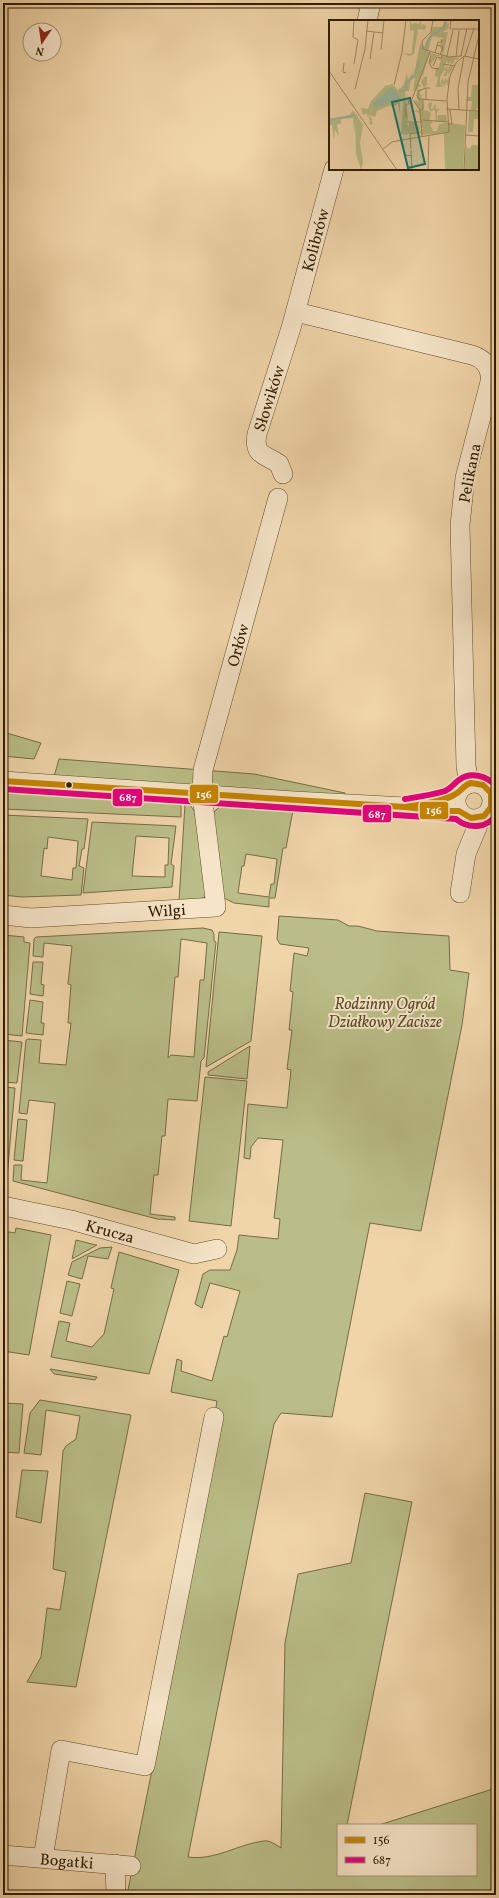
<svg xmlns="http://www.w3.org/2000/svg" width="499" height="1898" font-family="Vollkorn,serif">
	<style>
		.green { fill: #babd87; stroke: #766c44; fill-rule: evenodd }
		.lines { fill: none; stroke-linecap: round; stroke-linejoin: round }
		.minor-casing { stroke: #614a2a; stroke-width: 20 }
		.minor { stroke: #f5e4c7; stroke-width: 19 }
		.bus-1-casing { stroke: #f5e4c7; stroke-width: 9 }
		.bus-2-casing { stroke: #f5e4c7; stroke-width: 9 }
		.bus-1 { stroke: #c68400; stroke-width: 6 }
		.bus-2 { stroke: #e5007d; stroke-width: 6 }
		.bus-dot { fill: #311c00; stroke: #f5e4c7; stroke-width: 1.5 }
		.labels { text-anchor: middle; stroke-width: 4; stroke-linejoin: round; paint-order: stroke }
		.street-label { font-size: 16px; fill: #311c00; stroke: #f5e4c7 }
		.park-label { font-size: 16px; font-style: italic; fill: #5a4c28; stroke: #f5e4c7 }
		.inset-river { fill: none; stroke: #9bb9a4; stroke-width: 2 }
		.inset-road { fill: none; stroke: #a48b65; stroke-width: 1 }
		.view { fill: #0f766e; fill-opacity: 0.15; stroke: #0f766e; stroke-width: 2 }
		.inset-edge { fill: none; stroke: #311c00; stroke-width: 2 }
		.line-badge { stroke: #f5e4c7; stroke-width: 1.5 }
		.badge-label { font-size: 11px; text-anchor: middle; font-weight: bold; fill: #fff }
	</style>
	<rect width="100%" height="100%" fill="#f0d5a9"/>
	<filter id="stains"><feTurbulence type="fractalNoise" baseFrequency=".005" numOctaves="4"/><feColorMatrix values="0 0 0 0 .2 0 0 0 0 .09 0 0 0 0 .02 0 0 0 .5 -.17"/></filter>
	<radialGradient id="worn" r=".72"><stop offset=".6" stop-color="#630" stop-opacity="0"/><stop offset="1" stop-color="#630" stop-opacity=".3"/></radialGradient>
	<g class="green">
		<polygon points="3,732 41,743 34,759 3,756"/>
		<polygon points="59,759 254,774 345,793 346,804 52,784"/>
		<polygon points="3,792 181,804 181,817 3,809"/>
		<polygon points="185,804 190,805 195,812 206,895 204,898 179,901"/>
		<path d="M228,805L293,810L286,848H283L275,898H269V907L234,903L222,897L212,814L219,807ZM246,854L277,859L274,884H271L269,897L238,893L242,866H244Z"/>
		<path d="M3,815L88,819L84,849H82L79,866L84,868L81,895L22,897L3,895ZM48,837L78,841L76,868H73L72,880L41,876L44,848L47,849Z"/>
		<path d="M92,822L176,826L171,864L174,866L172,887L83,893ZM136,836L169,838L168,865H165V877L132,876Z"/>
		<path d="M279,916L338,920L349,926H358L377,931L449,936L450,970L469,973L462,1025L421,1231L370,1223L332,1417L281,1413L274,1424L188,1857C215,1861 238,1844 264,1841C270,1840 276,1845 281,1848L285,1643L298,1574L351,1563L365,1493L412,1502L347,1825H338V1875H476V1825H379L496,1788V1895H127L223,1415L215,1413L217,1401L171,1392L177,1359L182,1361L181,1371L212,1381L224,1336L227,1337L240,1291L210,1283L202,1308L195,1304L203,1274L210,1270H230L237,1250L239,1235L278,1239L280,1219L274,1218L283,1140L258,1138L251,1147L250,1159L244,1158L248,1104L287,1108L291,1070L287,1069L292,1030H289L293,992L290,991L294,953L307,956L309,948L280,944L277,939Z"/>
		<path d="M203,928L212,930L214,934V941L216,942L204,1058L201,1061L197,1101L168,1099L165,1136H162L158,1175H154L150,1214L175,1217V1220L157,1219L13,1181L14,1165H22L21,1180L47,1183L55,1103L29,1100L27,1114L19,1113L26,1040L28,1039L41,1040L39,1063L66,1065L71,1023H68L71,985L68,984L72,946L44,943L43,957L33,956L34,939L36,937ZM181,939L207,943L204,980H200L194,1057L171,1055L168,1058L175,977H178Z"/>
		<polygon points="219,932 262,936 251,1041 206,1067"/>
		<polygon points="3,935 24,937 24,942 30,943 22,1036 3,1034"/>
		<polygon points="33,962 43,962 41,984 44,985 43,996 30,994"/>
		<polygon points="30,1000 43,1002 41,1023 44,1023 43,1035 26,1033"/>
		<polygon points="3,1040 22,1042 17,1083 3,1082"/>
		<polygon points="250,1046 247,1079 208,1075 208,1072"/>
		<polygon points="205,1077 247,1081 231,1226 189,1221"/>
		<polygon points="3,1087 15,1088 7,1177 3,1177"/>
		<polygon points="18,1119 27,1120 23,1161 14,1160"/>
		<polygon points="16,1228 51,1235 29,1355 3,1351 3,1231 15,1233"/>
		<polygon points="76,1240 96,1245 97,1245 72,1259"/>
		<polygon points="112,1247 108,1259 88,1256 82,1279 68,1275 72,1262 100,1248"/>
		<polygon points="119,1252 179,1270 149,1374 51,1357 59,1321 70,1323 66,1341 92,1347 104,1334 114,1289 111,1288"/>
		<polygon points="67,1281 80,1284 72,1316 60,1313"/>
		<polygon points="50,1369 97,1377 95,1380 54,1374"/>
		<polygon points="40,1400 131,1415 76,1687 27,1682 41,1657 47,1608 60,1610 66,1572 53,1569 63,1451 66,1446 76,1439 80,1416 46,1410 41,1455 24,1453 30,1413"/>
		<polygon points="3,1403 23,1404 19,1453 3,1452"/>
		<polygon points="22,1470 48,1471 41,1523 16,1517"/>
	</g>
	<g class="lines">
		<defs>
			<g id="minor">
				<polyline points="367,21 371,3"/>
				<path d="M296,312L472,355C485,359 492,368 490,382L465,478L460,525L466,766L469,784"/>
				<path id="s1" d="M283,474L279,464C265,454 253,456 257,434L291,328L334,169"/>
				<polyline points="3,781 294,801 405,807 440,811 459,811"/>
				<circle cx="474" cy="801" r="18"/>
				<polyline points="460,893 466,854 481,818"/>
				<path id="s2" d="M3,915L31,918L216,907L202,794L203,770L278,498"/>
				<path id="s3" d="M3,1206L71,1220L194,1254L217,1249"/>
				<path id="s4" d="M3,1855L131,1866"/>
				<polyline points="43,1858 61,1750 145,1766 214,1417"/>
				<polyline points="115,1864 116,1895"/>
			</g>
		</defs>
		<use href="#minor" class="minor-casing"/>
		<use href="#minor" class="minor"/>
		<defs>
			<g id="bus-1">
				<polyline points="3,781 405,807"/>
				<path d="M471,783L483,785L491,793V807L484,816L471,818L459,811H440L405,807C421,804 439,803 454,795C461,792 463,785 471,783Z"/>
			</g>
			<g id="bus-2">
				<path d="M3,789L456,819C468,829 487,829 496,815"/>
				<path d="M405,799C418,797 432,795 445,791C452,788 454,783 459,780C471,771 487,776 496,786"/>
			</g>
		</defs>
		<use href="#bus-1" class="bus-1-casing"/>
		<use href="#bus-2" class="bus-2-casing"/>
		<use href="#bus-1" class="bus-1"/>
		<use href="#bus-2" class="bus-2"/>
	</g>
	<circle class="bus-dot" cx="69" cy="785" r="3.5"/>
	<g class="labels">
		<g class="street-label">
			<text dy="6" stroke="none"><textPath href="#s1" startOffset="255">Kolibrów</textPath></text>
			<text dy="6" stroke="none"><textPath href="#s1" startOffset="90">Słowików</textPath></text>
			<text transform="translate(469 473) rotate(-79)" y="6">Pelikana</text>
			<text dy="6" stroke="none"><textPath href="#s2" startOffset="481">Orłów</textPath></text>
			<text dy="6" stroke="none"><textPath href="#s2" startOffset="164">Wilgi</textPath></text>
			<text dy="6" stroke="none"><textPath href="#s3" startOffset="110">Krucza</textPath></text>
			<text dy="6" stroke="none"><textPath href="#s4" startOffset="64">Bogatki</textPath></text>
		</g>
		<g class="park-label">
			<text x="385" y="1009">Rodzinny Ogród<tspan x="385" dy="18">Działkowy Zacisze</tspan></text>
		</g>
	</g>
	<g transform="translate(329 20)">
		<rect width="150" height="150" fill="#f0d5a9"/>
		<path d="M81,0L83,5L85,3L90,4L92,0V6L94,4L97,6L96,10L89,9L85,34L80,36L74,33L82,34L83,32L85,10L81,11ZM117,0V3H120L119,9L114,12H119L114,35L111,25L114,18L103,16L99,32L112,36H108L102,44L100,42L103,35L100,34L94,55L84,72L86,57L82,60L80,71H76L79,98L77,107L78,103L80,107V103H88L89,107L90,103L91,111L79,114L77,108L79,115L72,114L74,81L71,82V95L69,84L62,87V85L48,91L46,97L41,95L44,104L41,105L40,94L39,98L38,93L34,95L32,88L39,89L42,81L56,66L63,64L69,70L75,65L78,52L79,60L86,48L82,57L85,54L91,24L96,27L104,7H113ZM113,36L130,38L128,40L125,39L126,45L125,41L123,45L121,41L120,44L117,41V44L113,43L116,45L115,50L119,45L118,51L120,47L125,46L120,54L118,52V56H114L117,51L115,50L111,57V67L113,58L115,62L117,57V62L120,57V68L117,62L115,67L114,62L113,67H107L109,56L106,57L107,48L110,47L112,40L109,39ZM98,56V65L91,72V75L96,74L92,76L93,79L96,77L93,80L95,90L101,92L99,84L103,82L102,89H104L106,82L107,89H111L108,92V102L109,95H117L118,102H107L106,90L101,91L103,99L101,94V100L94,102L102,100L104,103L101,104L104,111H108L110,104L117,103L136,105L134,150H116L115,114H101L100,110L101,114L93,115V109H96L92,108L90,93L85,91L90,90L86,80L90,82L87,75L89,71L86,70L90,63L92,67H89V70L95,68L92,62L95,57ZM150,59V86L147,90H142L143,81H137L138,77H142L143,65H149ZM24,90L34,105L31,123L34,142L32,150L27,134L26,103L25,114L24,98L12,99V105L10,103L8,105L10,116L6,110L5,120L3,105H0V99L21,95ZM140,91H150V99H145L144,112H139ZM143,125H150V150H135L137,126L140,129Z" fill="#babd87"/>
		<path d="M63,67L72,78L46,88L44,83Z" fill="#9bb9a4"/>
		<path class="inset-river" d="M96,28L100,18L115,7L117,0M70,72L77,70L76,64L86,55L91,40M0,100L28,95"/>
		<path class="inset-road" d="M104,0L102,12L93,21L94,29L120,37L132,36M122,0L121,9H150M37,11L54,13M108,25L114,27L111,35M52,30L55,0M106,33L109,22H113L112,19M102,35L100,43L103,48L110,49M118,36L124,10M132,36L138,8M135,36L150,39M136,36L145,8M127,37L130,10M41,39L45,12M15,43L14,52L17,53M25,44L29,20L24,17L25,0M114,44L126,46M104,46L108,37L112,38L113,35M0,51L68,150M65,65L73,32L77,0M97,68L89,71V79L117,81M26,69L36,29L39,0M83,79L101,32M84,80L91,90L93,116M97,80V68H101M117,89L150,91M91,90L94,89V80M130,90L129,69L135,36M77,97V84H80L79,80M94,100L119,102M78,102H91M119,104H123L121,90M137,115L150,116M73,120L120,112L118,79L121,56L127,43L135,36M73,121L76,135L83,136M54,129L63,122L72,120M82,129L81,114L92,112M82,130L83,150M99,150L100,115M135,150L139,62L150,15"/>
		<path class="view" d="M81,78L96,144L79,148L63,82Z"/>
		<rect width="150" height="150" class="inset-edge"/>
	</g>
	<g class="line-badge">
		<rect x="189" y="784" width="30" height="20" rx="4" fill="#c68400"/>
		<rect x="112" y="788" width="31" height="19" rx="4" fill="#e5007d"/>
		<rect x="419" y="801" width="30" height="19" rx="4" fill="#c68400"/>
		<rect x="362" y="804" width="30" height="19" rx="4" fill="#e5007d"/>
	</g>
	<g class="badge-label">
		<text x="204" y="798">156</text>
		<text x="128" y="801">687</text>
		<text x="434" y="814">156</text>
		<text x="377" y="818">687</text>
	</g>
	<rect width="499" height="1898" fill="none" stroke="#f0d5a9" stroke-width="16"/>
	<rect x="4" y="4" width="491" height="1890" fill="none" stroke="#311c00" stroke-width="2"/>
	<rect x="8" y="8" width="483" height="1882" fill="none" stroke="#311c00"/>
	<rect x="337" y="1824" width="140" height="52" fill="#f5e4c7" stroke="#a79477"/>
	<rect x="345" y="1837" width="20" height="6" fill="#c68400" stroke="#a79477"/>
	<text x="373" y="1844" font-size="12" fill="#311c00">156</text>
	<rect x="345" y="1857" width="20" height="6" fill="#e5007d" stroke="#a79477"/>
	<text x="373" y="1864" font-size="12" fill="#311c00">687</text>
	<g transform="translate(42 42) rotate(193)"><circle r="19" fill="#f5e4c7" stroke="#a79477"/>
	<path d="M0-3L7 15L0 10L-7 15Z" fill="#8f2418"/>
	<text y="-6" font-size="11" font-weight="bold" text-anchor="middle" fill="#311c00">N</text>
	</g>
	<rect width="100%" height="100%" filter="url(#stains)"/>
	<rect width="100%" height="100%" fill="url(#worn)"/>
</svg>
